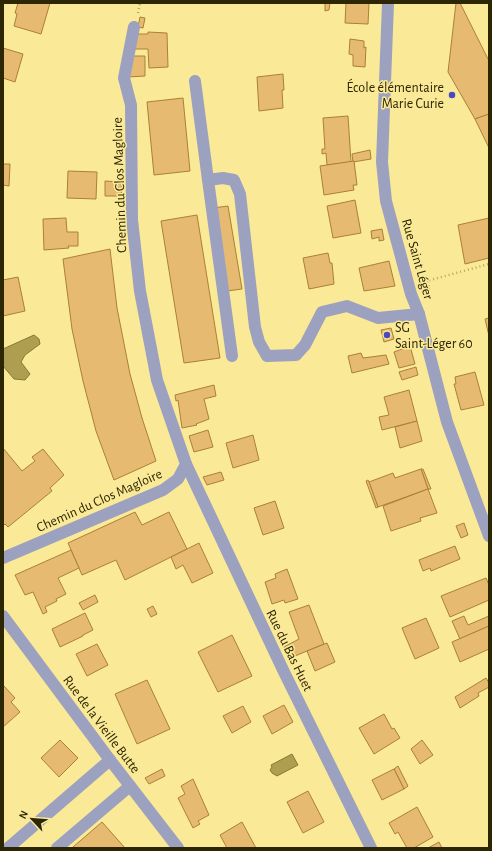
<svg xmlns="http://www.w3.org/2000/svg" width="492" height="851" font-family="'Alegreya Sans',sans-serif">
	<style>
		.water { fill: #ae9e4f; stroke: #877a38 }
		.building { fill: #e7ba72; stroke: #aa8037 }
		.lines { fill: none; stroke-linecap: round; stroke-linejoin: round }
		.path { stroke: #b4a765; stroke-width: 2.5; stroke-dasharray: 1 3; stroke-linecap: butt }
		.minor { stroke: #9ca1c0; stroke-width: 12 }
		.poi-dot { fill: #4a48be; stroke: #fae997; stroke-width: 1.5 }
		.labels { text-anchor: middle; stroke-width: 3; stroke-linejoin: round; paint-order: stroke }
		.poi-label { font-size: 14px; fill: #2d2603; stroke: #fae997; text-anchor: end }
		.street-label { font-size: 14px; fill: #2d2603; stroke: #fae997 }
	</style>
	<rect width="100%" height="100%" fill="#fae997"/>
	<g class="water">
		<polygon points="34,335 39,339 40,344 25,355 21,362 30,374 25,380 14,379 3,366 3,349"/>
		<polygon points="292,754 298,765 277,776 272,773 270,770 272,767 271,765"/>
	</g>
	<g class="building">
		<polygon points="18,3 50,3 41,34 14,26 17,14 15,13"/>
		<polygon points="325,3 330,3 329,10 325,11"/>
		<polygon points="346,3 369,3 368,24 345,23"/>
		<polygon points="456,3 460,3 489,61 489,114 475,119 448,72"/>
		<polygon points="140,17 145,18 143,28 138,27"/>
		<polygon points="148,32 167,33 168,67 149,68 148,49 133,49 136,34 148,34"/>
		<polygon points="350,39 364,41 364,48 366,47 365,67 353,66 353,55 349,54"/>
		<polygon points="3,48 23,54 15,82 3,78"/>
		<polygon points="132,56 145,56 145,76 128,77"/>
		<polygon points="283,74 284,90 282,90 283,108 259,111 257,77"/>
		<polygon points="183,98 190,171 154,175 147,102"/>
		<polygon points="489,114 489,148 475,119"/>
		<polygon points="348,116 351,162 327,165 326,153 322,154 322,149 325,149 323,118"/>
		<polygon points="370,150 371,159 353,162 352,154"/>
		<polygon points="354,161 357,185 353,185 354,190 324,195 320,166"/>
		<polygon points="3,164 10,164 9,186 3,185 3,198"/>
		<polygon points="68,171 97,172 96,199 67,198"/>
		<polygon points="105,181 121,182 122,196 105,196"/>
		<polygon points="355,200 361,233 333,238 327,206"/>
		<polygon points="228,206 242,289 227,291 213,208"/>
		<polygon points="197,215 220,358 184,363 161,221"/>
		<polygon points="66,218 67,232 78,232 78,246 68,246 69,248 44,250 43,219"/>
		<polygon points="489,218 489,258 465,264 458,225"/>
		<polygon points="382,229 384,240 379,241 379,237 372,239 371,231"/>
		<polygon points="110,249 117,308 130,374 142,418 156,461 114,480 96,431 83,381 72,329 63,259"/>
		<polygon points="328,253 330,263 332,263 334,284 309,289 303,258"/>
		<polygon points="389,261 395,286 364,291 359,268"/>
		<polygon points="18,277 25,311 3,316 3,280"/>
		<polygon points="489,318 489,336 485,319"/>
		<polygon points="391,328 394,339 384,342 381,330"/>
		<polygon points="410,346 415,364 399,368 394,352"/>
		<polygon points="361,353 363,358 386,355 389,364 352,373 348,356"/>
		<polygon points="416,367 418,375 402,380 399,372"/>
		<polygon points="475,372 484,405 461,410 454,384 456,384 455,377"/>
		<polygon points="214,385 216,396 204,399 209,419 196,424 197,425 182,428 178,400 176,401 175,395"/>
		<polygon points="409,390 417,421 382,430 379,417 389,415 384,397"/>
		<polygon points="417,421 422,441 400,448 395,427"/>
		<polygon points="208,430 213,447 194,452 189,436"/>
		<polygon points="253,435 259,460 233,468 226,443"/>
		<polygon points="3,448 22,471 35,461 32,457 43,449 64,475 50,488 52,491 8,527 5,524 3,526"/>
		<polygon points="421,469 423,469 431,489 428,489"/>
		<polygon points="421,469 428,489 378,507 369,482 393,473 395,478"/>
		<polygon points="221,472 224,480 207,485 203,477"/>
		<polygon points="368,480 369,482 378,507 376,508 366,481"/>
		<polygon points="428,489 437,513 420,518 421,521 391,531 383,506"/>
		<polygon points="275,501 284,528 263,535 254,508"/>
		<polygon points="135,512 142,525 169,512 187,549 125,580 116,560 82,575 68,543"/>
		<polygon points="464,523 468,535 461,538 456,526"/>
		<polygon points="199,543 213,573 192,583 183,565 176,569 171,557"/>
		<polygon points="455,546 460,559 431,571 430,568 423,571 419,560"/>
		<polygon points="71,550 79,568 58,578 66,594 56,599 57,601 45,607 47,612 43,614 33,592 25,595 15,575"/>
		<polygon points="287,569 298,599 285,603 284,600 272,604 265,582 276,578 275,574"/>
		<polygon points="486,578 489,585 489,600 450,617 441,596"/>
		<polygon points="95,595 98,602 83,610 79,603"/>
		<polygon points="309,605 324,644 290,658 284,647 299,639 289,612"/>
		<polygon points="153,606 157,614 151,617 147,609"/>
		<polygon points="85,613 93,630 83,635 83,636 60,647 52,629"/>
		<polygon points="464,616 468,625 489,616 489,626 460,639 452,621"/>
		<polygon points="426,618 439,648 415,659 402,628"/>
		<polygon points="489,626 489,649 460,662 452,642"/>
		<polygon points="232,635 252,676 218,692 198,652"/>
		<polygon points="327,643 335,662 315,671 307,651"/>
		<polygon points="97,644 108,665 87,676 76,654"/>
		<polygon points="486,678 489,683 489,687 478,693 479,696 460,708 455,697"/>
		<polygon points="147,680 170,729 137,744 115,694"/>
		<polygon points="3,685 15,698 11,702 20,712 3,727"/>
		<polygon points="284,705 293,722 272,734 263,716"/>
		<polygon points="243,706 251,722 232,733 223,716"/>
		<polygon points="384,714 392,729 394,728 400,738 374,754 359,728"/>
		<polygon points="60,740 78,758 59,777 41,758"/>
		<polygon points="422,740 433,755 420,764 411,749"/>
		<polygon points="398,766 408,786 404,789 394,769"/>
		<polygon points="162,769 165,776 149,784 145,778"/>
		<polygon points="394,769 404,789 382,800 372,780"/>
		<polygon points="193,779 209,815 198,821 200,824 193,828 178,798 185,794 181,786"/>
		<polygon points="308,791 324,822 303,833 287,802"/>
		<polygon points="417,807 433,837 414,848 407,848 398,832 395,834 389,823"/>
		<polygon points="102,822 125,848 73,848 73,847"/>
		<polygon points="242,822 256,848 227,848 220,835"/>
		<polygon points="439,842 442,848 428,848"/>
	</g>
	<g class="lines">
		<g class="path">
			<polyline points="138,13 140,3"/>
			<polyline points="425,290 430,289 427,281 489,264"/>
		</g>
		<g class="minor">
			<polyline points="388,3 382,162 386,201 411,294 419,314 447,422 489,536"/>
			<polyline points="195,81 208,180 223,178 234,180 240,194 255,327 259,342 267,356 296,355 305,345 322,312 347,306 378,318 419,314"/>
			<polyline points="208,180 232,356"/>
			<polyline points="186,464 284,672 371,848"/>
			<polyline points="3,558 163,490 178,479 186,464 157,380 140,291 132,220 131,105 124,78 134,27"/>
			<polyline points="3,616 110,760 178,848"/>
			<polyline points="8,848 110,760"/>
			<polyline points="57,848 130,786"/>
		</g>
	</g>
	<g class="poi-dot">
		<circle cx="452" cy="95" r="4"/>
		<circle cx="387" cy="335" r="4"/>
	</g>
	<g class="labels">
		<g class="poi-label">
			<text x="444" y="92">École élémentaire<tspan x="444" dy="16">Marie Curie</tspan></text>
			<text x="395" y="332" text-anchor="start">SG<tspan x="395" dy="16">Saint-Léger 60</tspan></text>
		</g>
		<g class="street-label">
			<text transform="translate(119 185) rotate(-92)" y="5">Chemin du Clos Magloire</text>
			<text transform="translate(418 259) rotate(74)" y="5">Rue Saint Léger</text>
			<text transform="translate(99 500) rotate(-24)" y="5">Chemin du Clos Magloire</text>
			<text transform="translate(290 650) rotate(64)" y="5">Rue du Bas Huet</text>
			<text transform="translate(102 724) rotate(53)" y="5">Rue de la Vieille Butte</text>
		</g>
	</g>
	<rect width="492" height="851" fill="none" stroke="#2d2603" stroke-width="8"/>
	<g transform="translate(32 819) rotate(296)" stroke="#fae997" stroke-width="3" paint-order="stroke">
	<path d="M0-3L7 15L0 10L-7 15Z" fill="#2d2603"/>
	<text y="-6" font-size="11" font-weight="bold" text-anchor="middle" fill="#2d2603">N</text>
	</g>
</svg>
